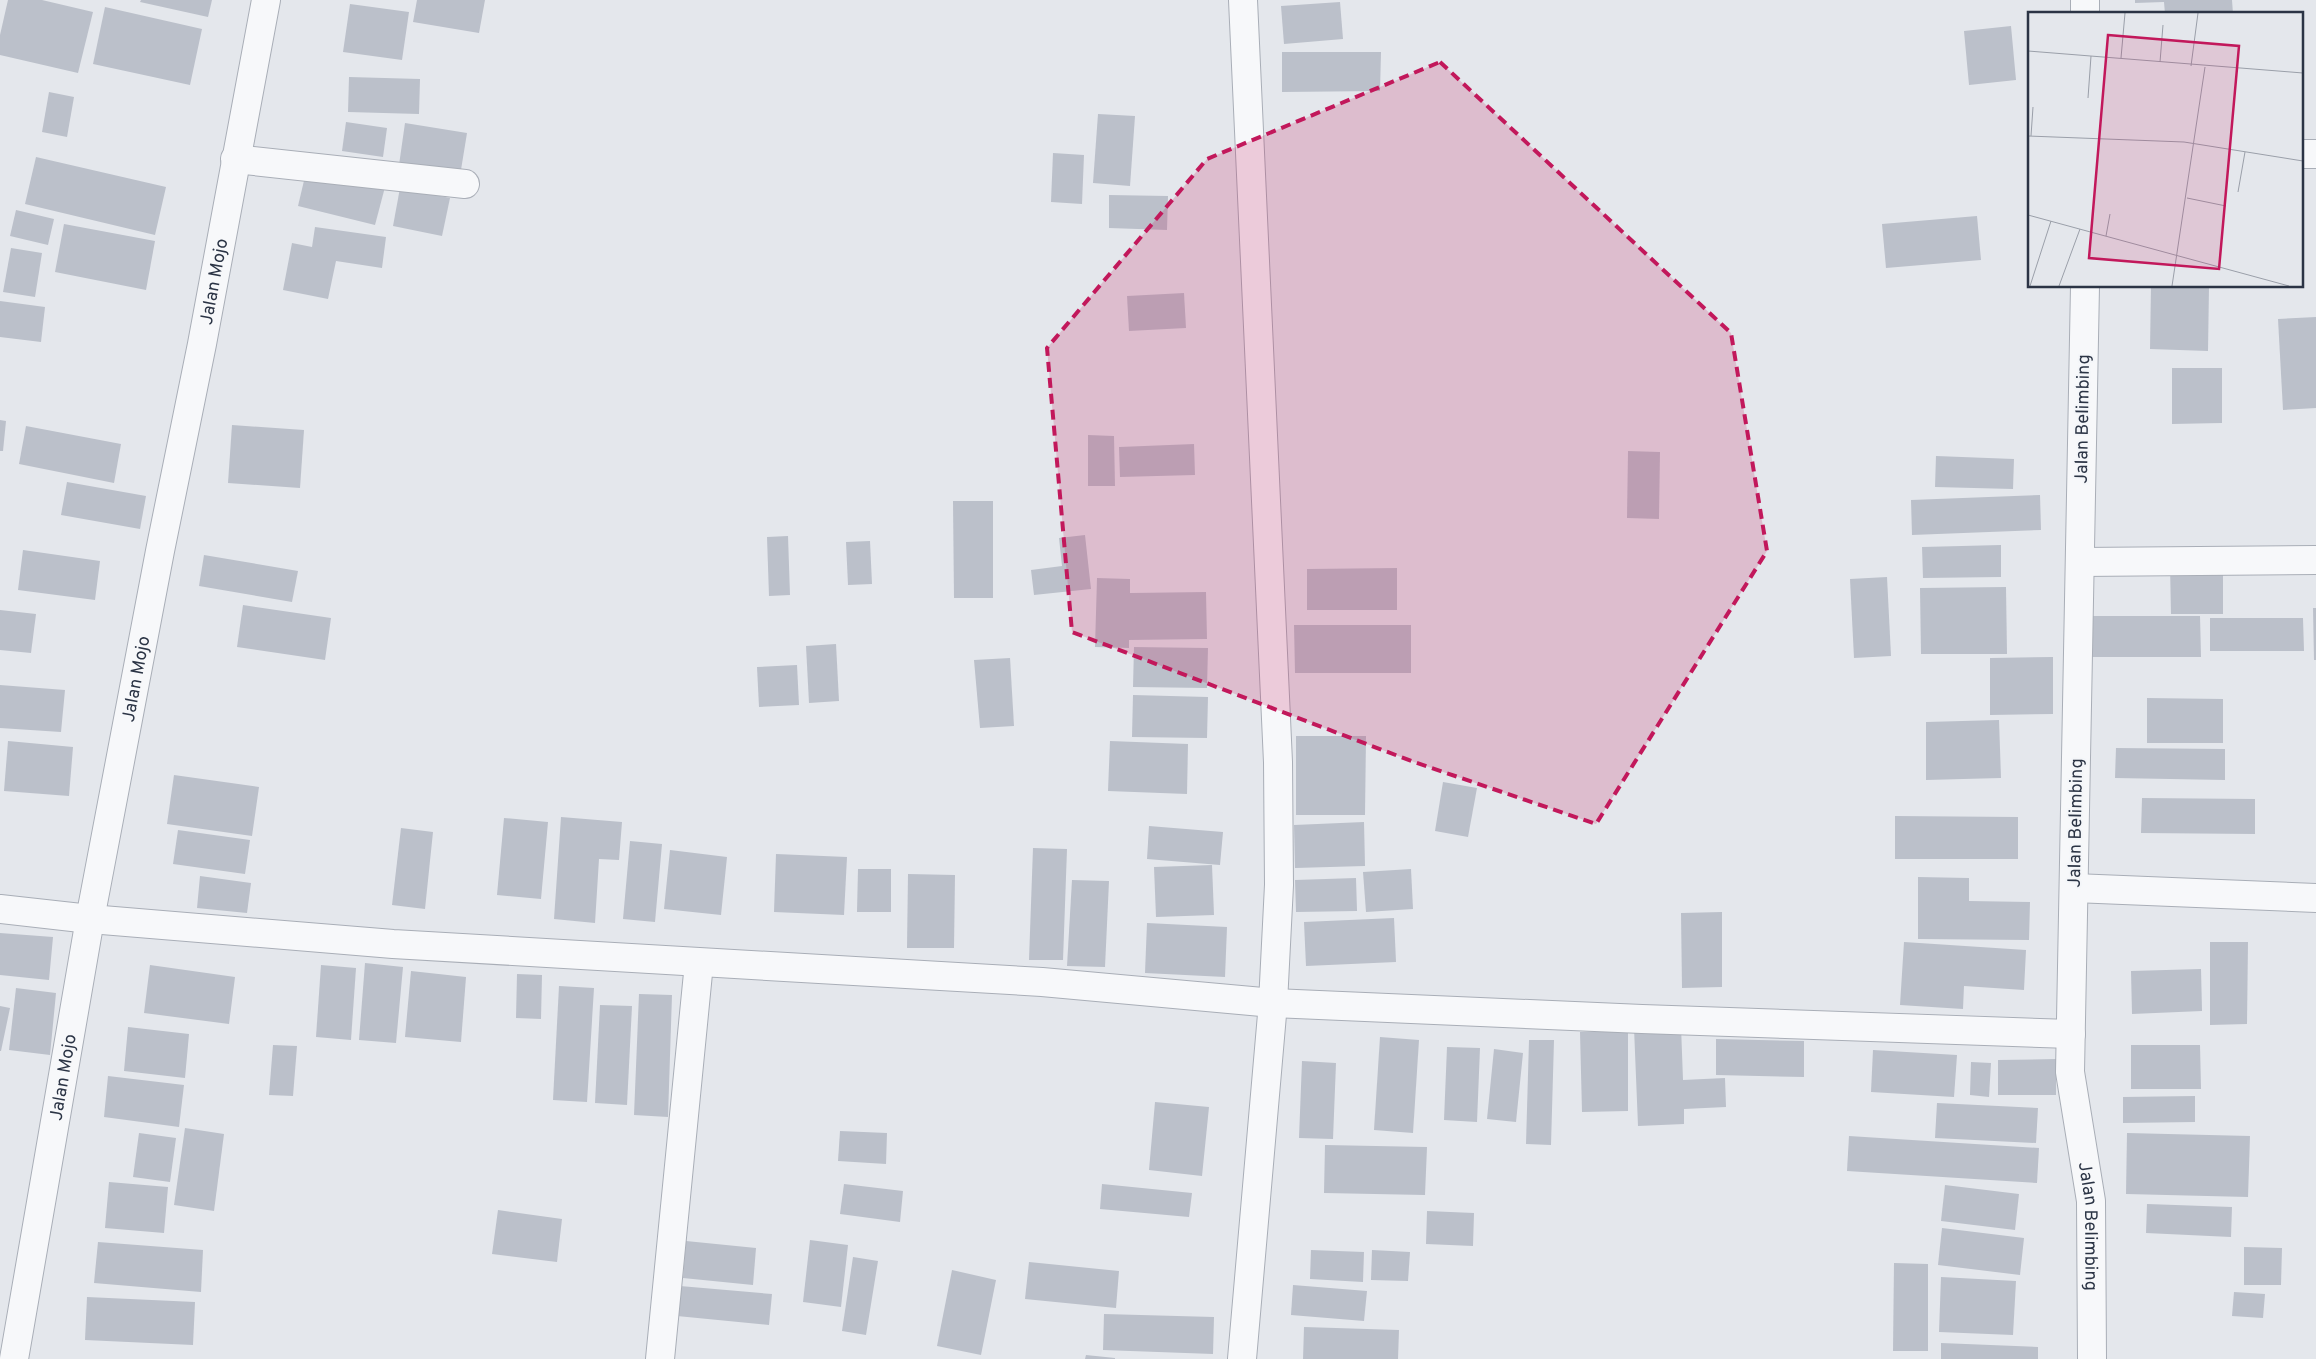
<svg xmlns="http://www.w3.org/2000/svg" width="2316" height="1359" font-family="Overpass,sans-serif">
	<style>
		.building { fill: #bbc0ca }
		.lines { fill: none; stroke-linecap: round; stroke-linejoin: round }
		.minor-casing { stroke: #a9aeb7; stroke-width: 30 }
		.minor { stroke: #f7f8fa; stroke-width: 28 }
		.marked { fill: #c2185b; fill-opacity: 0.2; stroke: #c2185b; stroke-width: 4; stroke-dasharray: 10 6; stroke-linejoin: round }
		.labels { text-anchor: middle; stroke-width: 4; stroke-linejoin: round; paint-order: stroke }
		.street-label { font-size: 18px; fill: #2b3445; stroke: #f4f6f9 }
		.inset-road { fill: none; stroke: #9a9fa9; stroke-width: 1 }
		.view { fill: #c2185b; fill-opacity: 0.15; stroke: #c2185b; stroke-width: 2.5 }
		.inset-edge { fill: none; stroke: #2b3445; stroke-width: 2.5 }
	</style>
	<rect width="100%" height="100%" fill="#e4e7ec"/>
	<g class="building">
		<polygon points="8,0 42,0 93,12 78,73 0,55 0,35"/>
		<polygon points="141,0 212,0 208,17 140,2"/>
		<polygon points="417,0 485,0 479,33 413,22"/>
		<polygon points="2135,0 2232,0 2233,14 2165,14 2164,2 2135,3"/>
		<polygon points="1340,2 1343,39 1284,44 1281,6"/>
		<polygon points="350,4 409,12 402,60 343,52"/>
		<polygon points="105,7 202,29 190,85 93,64"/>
		<polygon points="2011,26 2016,80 1969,85 1964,31"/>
		<polygon points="1282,52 1381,52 1380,91 1282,92"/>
		<polygon points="349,77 420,79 419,114 348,112"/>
		<polygon points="49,92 74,97 67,137 42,132"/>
		<polygon points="1098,114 1135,116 1130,186 1093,183"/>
		<polygon points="346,122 387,128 383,157 342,151"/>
		<polygon points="405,123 467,133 460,176 399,165"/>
		<polygon points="1053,153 1084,155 1082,204 1051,202"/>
		<polygon points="36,157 166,187 155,235 25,204"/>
		<polygon points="307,168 385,187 375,225 298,206"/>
		<polygon points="400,188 450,198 442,236 393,226"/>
		<polygon points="1109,195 1168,196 1167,230 1109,228"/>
		<polygon points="16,210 54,219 48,245 10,236"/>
		<polygon points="1977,216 1981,260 1886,268 1882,224"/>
		<polygon points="64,224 155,241 146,290 55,272"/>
		<polygon points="315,227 386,237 382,268 336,261 328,299 283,290 292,243 312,247"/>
		<polygon points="11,248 42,253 35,297 3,292"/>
		<polygon points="2151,286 2209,286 2208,351 2150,349"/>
		<polygon points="1184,293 1186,328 1129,331 1127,296"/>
		<polygon points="0,301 45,307 41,342 0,337"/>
		<polygon points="2316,317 2316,408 2283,410 2278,319"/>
		<polygon points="2172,368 2222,368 2222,423 2172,424"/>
		<polygon points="0,420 6,421 3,451 0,451"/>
		<polygon points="232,425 304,430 300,488 228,483"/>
		<polygon points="26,426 121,444 114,483 19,464"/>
		<polygon points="1088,435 1114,436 1115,486 1088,486"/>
		<polygon points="1194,444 1195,475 1120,477 1119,447"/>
		<polygon points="1628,451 1660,452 1659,519 1627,518"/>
		<polygon points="1936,456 2014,459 2013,489 1935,487"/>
		<polygon points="67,482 146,496 140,529 61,515"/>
		<polygon points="2040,495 2041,530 1912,535 1911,500"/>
		<polygon points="953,501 993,501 993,598 954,598"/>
		<polygon points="1085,535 1091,589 1034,595 1031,570 1062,566 1059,538"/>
		<polygon points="788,536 790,595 769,596 767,537"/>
		<polygon points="870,541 872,584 848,585 846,542"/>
		<polygon points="2001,545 2001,577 1923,578 1922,547"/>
		<polygon points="23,550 100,561 95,600 18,590"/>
		<polygon points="204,555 298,571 292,602 199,586"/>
		<polygon points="2223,564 2223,614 2171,614 2170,565"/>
		<polygon points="1397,568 1397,610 1307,610 1307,569"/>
		<polygon points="1887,577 1891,656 1854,658 1850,579"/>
		<polygon points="1097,578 1130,579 1130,593 1206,592 1207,639 1129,640 1129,648 1095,647"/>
		<polygon points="2006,587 2007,654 1921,654 1920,588"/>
		<polygon points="243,605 331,618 325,660 237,647"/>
		<polygon points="2313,608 2316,608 2316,660 2314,660"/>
		<polygon points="0,610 36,614 31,653 0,650"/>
		<polygon points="2090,616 2200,616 2201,657 2091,657"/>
		<polygon points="2210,618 2303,618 2304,651 2210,651"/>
		<polygon points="1294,625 1411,625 1411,673 1295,673"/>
		<polygon points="836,644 839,701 809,703 806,646"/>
		<polygon points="1134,647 1208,648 1207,688 1133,687"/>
		<polygon points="2053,657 2053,714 1990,715 1990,658"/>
		<polygon points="1010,658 1014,726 980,728 974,660"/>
		<polygon points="797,665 799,705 759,707 757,667"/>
		<polygon points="0,685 65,690 61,732 0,728"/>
		<polygon points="1133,695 1208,697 1207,738 1132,737"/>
		<polygon points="2147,698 2223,699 2223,743 2147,743"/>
		<polygon points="1999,720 2001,778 1926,780 1926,722"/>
		<polygon points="1296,736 1366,736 1365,815 1296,815"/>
		<polygon points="8,741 73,747 69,796 4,791"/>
		<polygon points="1110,741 1188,744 1187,794 1108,791"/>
		<polygon points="2116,748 2225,749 2225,780 2115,778"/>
		<polygon points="174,775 259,787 252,836 167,824"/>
		<polygon points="1443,782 1477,788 1468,837 1435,831"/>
		<polygon points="2142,798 2255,799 2255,834 2141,833"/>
		<polygon points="1895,816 2018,817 2018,859 1895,859"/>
		<polygon points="561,817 622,822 619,860 599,859 595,923 554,919"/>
		<polygon points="504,818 548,822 541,899 497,895"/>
		<polygon points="1364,822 1365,866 1295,868 1294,825"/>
		<polygon points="1149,826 1223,832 1220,865 1147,859"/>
		<polygon points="401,828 433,832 425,909 392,905"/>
		<polygon points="178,830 250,840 245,874 173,864"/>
		<polygon points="630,841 662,844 655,922 623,919"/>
		<polygon points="1033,848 1067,849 1063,960 1029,960"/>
		<polygon points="670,850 727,857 721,915 664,909"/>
		<polygon points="776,854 847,857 844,915 774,912"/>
		<polygon points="1212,865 1214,915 1156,917 1154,867"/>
		<polygon points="858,869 891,869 891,912 857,912"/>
		<polygon points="1411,869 1413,909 1366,912 1363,872"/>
		<polygon points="908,874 955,875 954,948 907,948"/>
		<polygon points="200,876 251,883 247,913 197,908"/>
		<polygon points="1918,877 1969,878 1969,901 2030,902 2029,940 1918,939"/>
		<polygon points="1356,878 1357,911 1296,912 1295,880"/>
		<polygon points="1072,880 1109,881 1105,967 1067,966"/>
		<polygon points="1722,912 1722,987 1682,988 1681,913"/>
		<polygon points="1394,918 1396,962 1306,966 1304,922"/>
		<polygon points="1147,923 1227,927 1225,977 1145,973"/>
		<polygon points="0,933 53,937 49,980 0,975"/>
		<polygon points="1904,942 2026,950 2024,990 1964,986 1963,1009 1900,1005"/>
		<polygon points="2210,942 2248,942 2247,1024 2210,1025"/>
		<polygon points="365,963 403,967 396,1043 359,1040"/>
		<polygon points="150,965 235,977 229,1024 144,1013"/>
		<polygon points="321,965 356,968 351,1040 316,1037"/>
		<polygon points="2201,969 2202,1011 2132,1014 2131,971"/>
		<polygon points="411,971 466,977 461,1042 405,1037"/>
		<polygon points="517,974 542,975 541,1019 516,1018"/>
		<polygon points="559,986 594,988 587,1102 553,1100"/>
		<polygon points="16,988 56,993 50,1055 9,1050"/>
		<polygon points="639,994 672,995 668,1117 634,1115"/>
		<polygon points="600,1005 632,1006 627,1105 595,1103"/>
		<polygon points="0,1006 10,1008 1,1051 0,1051"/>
		<polygon points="1681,1026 1683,1080 1725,1078 1726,1107 1684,1109 1684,1124 1638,1126 1634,1028"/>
		<polygon points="128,1027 189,1034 185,1078 124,1071"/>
		<polygon points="1628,1031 1628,1111 1582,1112 1580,1032"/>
		<polygon points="1380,1037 1419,1040 1413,1133 1374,1130"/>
		<polygon points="1716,1039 1804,1041 1804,1077 1716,1075"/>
		<polygon points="1529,1040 1554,1040 1551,1145 1526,1144"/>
		<polygon points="273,1045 297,1046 293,1096 269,1095"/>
		<polygon points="2131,1045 2200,1045 2201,1089 2131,1089"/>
		<polygon points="1447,1047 1480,1048 1477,1122 1444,1120"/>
		<polygon points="1494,1049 1523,1053 1516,1122 1487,1119"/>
		<polygon points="1873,1050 1957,1055 1954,1097 1871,1092"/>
		<polygon points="2056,1059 2056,1095 1998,1095 1998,1060"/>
		<polygon points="1302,1061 1336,1063 1333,1139 1299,1138"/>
		<polygon points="1971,1062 1991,1063 1989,1097 1970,1095"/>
		<polygon points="108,1076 184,1085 179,1127 104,1117"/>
		<polygon points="2195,1096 2195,1122 2123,1123 2123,1097"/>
		<polygon points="1155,1102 1209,1107 1202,1176 1149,1170"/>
		<polygon points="1937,1103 2038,1108 2036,1143 1935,1138"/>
		<polygon points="185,1128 224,1134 214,1211 174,1205"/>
		<polygon points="840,1131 887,1133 886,1164 838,1161"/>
		<polygon points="139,1133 176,1138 170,1182 133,1177"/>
		<polygon points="2127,1133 2250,1136 2248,1197 2126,1194"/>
		<polygon points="1849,1136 2039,1148 2037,1183 1847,1171"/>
		<polygon points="1325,1145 1427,1147 1425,1195 1324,1193"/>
		<polygon points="109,1182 168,1187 164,1233 105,1228"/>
		<polygon points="844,1184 903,1191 900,1222 840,1214"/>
		<polygon points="1102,1184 1192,1193 1189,1217 1100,1209"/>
		<polygon points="1945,1185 2019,1194 2015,1230 1941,1221"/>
		<polygon points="2147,1204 2232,1207 2231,1237 2146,1233"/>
		<polygon points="498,1210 562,1219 557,1262 492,1254"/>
		<polygon points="1427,1211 1474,1213 1473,1246 1426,1244"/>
		<polygon points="1942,1228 2024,1238 2020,1275 1938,1265"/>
		<polygon points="810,1240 848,1245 841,1307 803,1302"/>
		<polygon points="686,1241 756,1248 753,1285 683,1278"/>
		<polygon points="98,1242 203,1250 201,1292 94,1283"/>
		<polygon points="2244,1247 2282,1248 2281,1285 2244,1285"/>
		<polygon points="1311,1250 1364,1252 1363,1282 1310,1279"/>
		<polygon points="1372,1250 1410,1252 1408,1281 1371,1280"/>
		<polygon points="853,1257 878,1261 866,1335 842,1331"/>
		<polygon points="1029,1262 1119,1271 1116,1308 1025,1299"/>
		<polygon points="1894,1263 1928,1264 1928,1351 1893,1351"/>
		<polygon points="952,1270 996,1280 981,1355 937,1346"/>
		<polygon points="1941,1277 2016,1281 2013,1335 1939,1332"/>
		<polygon points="1293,1285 1367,1291 1364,1321 1291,1315"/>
		<polygon points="680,1286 772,1294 769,1325 677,1316"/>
		<polygon points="2234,1292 2265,1294 2263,1318 2232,1316"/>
		<polygon points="87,1297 195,1302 193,1345 85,1340"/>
		<polygon points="1104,1314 1214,1317 1213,1354 1103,1350"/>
		<polygon points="1304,1327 1399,1330 1398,1359 1303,1359"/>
		<polygon points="1941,1343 2038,1347 2038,1359 1941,1359"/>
		<polygon points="1086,1355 1115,1358 1115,1359 1085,1359"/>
	</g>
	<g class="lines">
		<defs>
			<g id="minor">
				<polyline points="2085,0 2085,14"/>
				<polyline points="2302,154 2316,154"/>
				<polyline points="235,159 465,184"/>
				<path id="s1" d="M2085,286L2070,1072L2091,1201L2092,1359"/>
				<polyline points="2080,562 2316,560"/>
				<polyline points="2074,888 2316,898"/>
				<polyline points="0,909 90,919 393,944 1042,982 1273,1003 1642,1019 2071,1034"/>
				<path id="s2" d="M14,1359L90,919L160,551L202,344L266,0"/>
				<polyline points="660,1359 699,963"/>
				<polyline points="1242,1359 1273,1003 1279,885 1278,762 1243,0"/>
			</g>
		</defs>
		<use href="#minor" class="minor-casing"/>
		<use href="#minor" class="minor"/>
	</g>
	<path class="marked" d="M1440,62L1731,333L1767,551L1596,824L1414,762L1072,632L1047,348L1207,159Z"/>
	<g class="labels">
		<g class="street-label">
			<text dy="6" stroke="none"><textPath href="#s2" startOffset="1096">Jalan Mojo</textPath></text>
			<text transform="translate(2082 419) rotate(-89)" y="6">Jalan Belimbing</text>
			<text dy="6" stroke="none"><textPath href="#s2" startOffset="691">Jalan Mojo</textPath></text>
			<text transform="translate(2075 823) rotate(-89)" y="6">Jalan Belimbing</text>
			<text dy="6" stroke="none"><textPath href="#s2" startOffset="286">Jalan Mojo</textPath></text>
			<text dy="6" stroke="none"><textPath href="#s1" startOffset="942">Jalan Belimbing</textPath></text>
		</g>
	</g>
	<g transform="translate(2028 12)">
		<rect width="275" height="275" fill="#e4e7ec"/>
		<path class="inset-road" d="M0,39L275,61M93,46L97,1M132,50L135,13M163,54L170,1M60,86L63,44M0,124L156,130L275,149M3,124L5,95M210,180L217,140M159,186L198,194M0,203L261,274M78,224L82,202M2,274L23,209M31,274L52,217M144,274L177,55"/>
		<path class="view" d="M80,23L211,34L191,257L61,246Z"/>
		<rect width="275" height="275" class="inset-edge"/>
	</g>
</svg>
